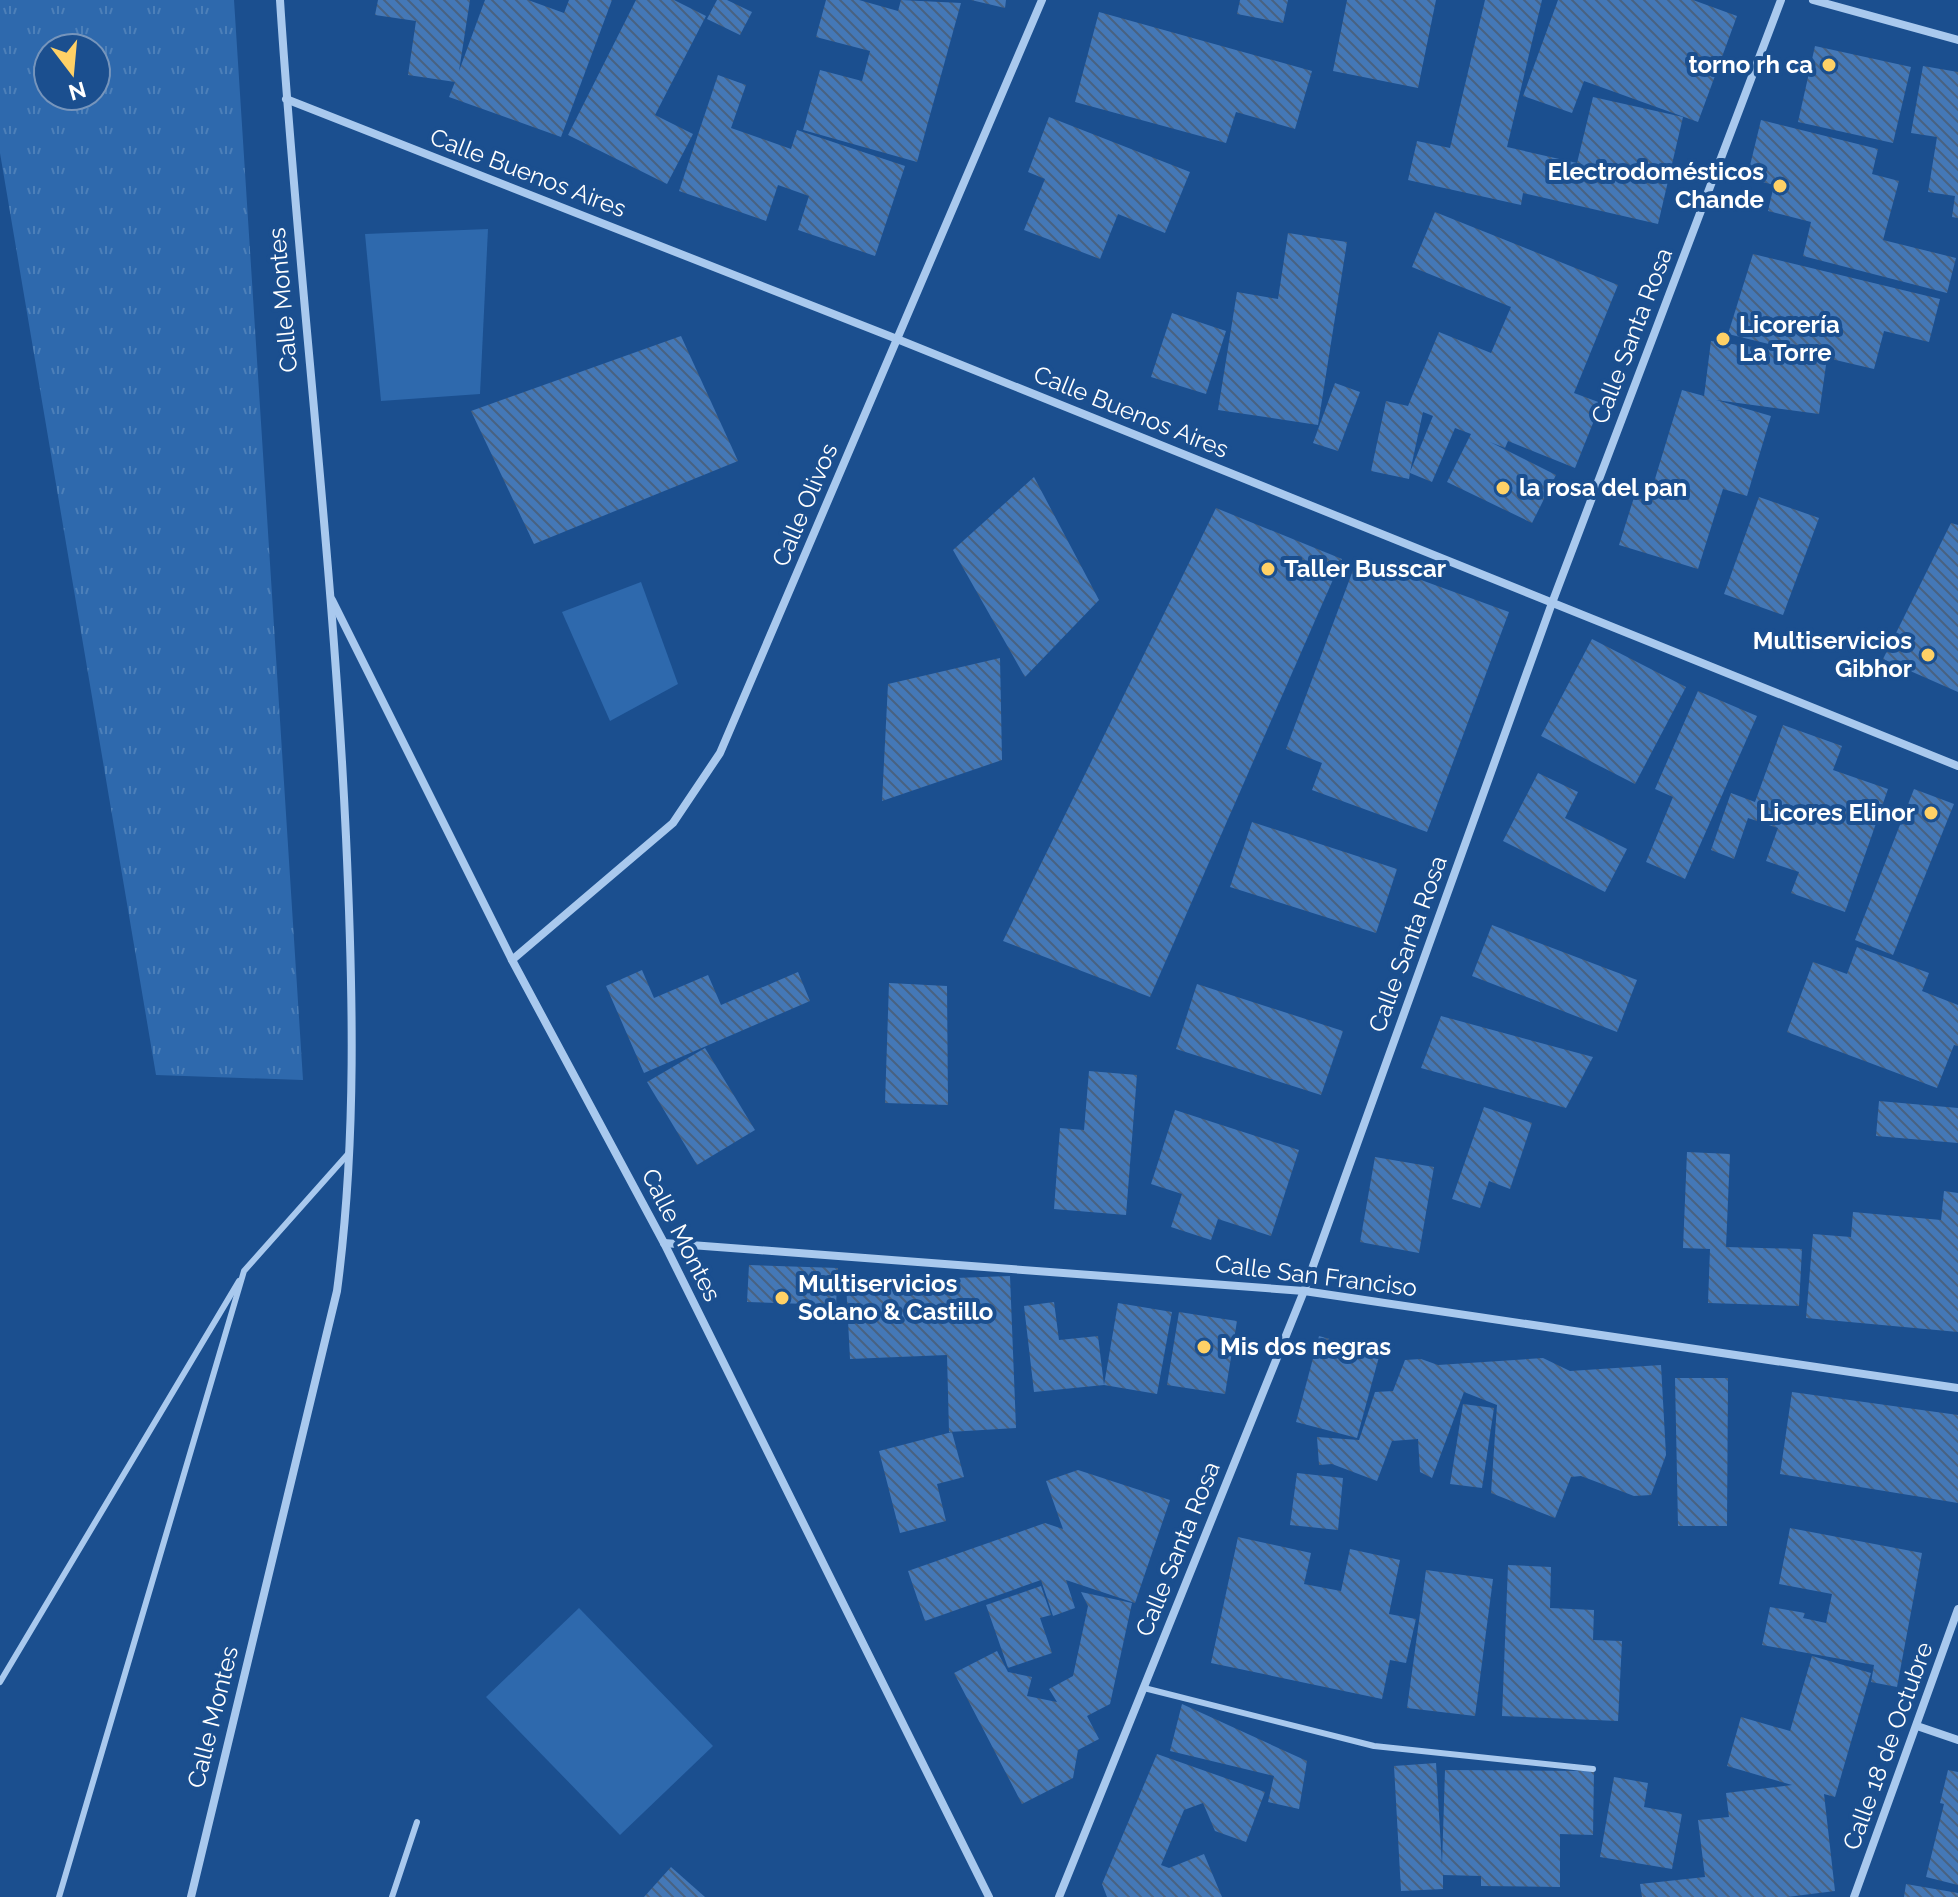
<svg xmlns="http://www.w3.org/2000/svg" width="1958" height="1897" font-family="Raleway,sans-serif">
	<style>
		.grass { fill: url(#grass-tufts); fill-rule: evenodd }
		.green { fill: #2e69ad }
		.building { fill: url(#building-back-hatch); fill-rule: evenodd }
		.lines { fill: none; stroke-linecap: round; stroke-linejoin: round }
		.lane { stroke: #a9c9ee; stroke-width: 6 }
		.street { stroke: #a9c9ee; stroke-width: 8 }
		.poi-dot { fill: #ffd166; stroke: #1b4f8f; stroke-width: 3 }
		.labels { text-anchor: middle; stroke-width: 8; stroke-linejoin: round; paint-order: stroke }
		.poi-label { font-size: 24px; font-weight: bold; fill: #fff; stroke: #1b4f8f; text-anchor: start }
		.street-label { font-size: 24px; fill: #fff; stroke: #1b4f8f }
	</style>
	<defs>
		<pattern id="grass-tufts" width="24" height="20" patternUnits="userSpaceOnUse" patternTransform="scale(2)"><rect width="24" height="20" fill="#2e69ad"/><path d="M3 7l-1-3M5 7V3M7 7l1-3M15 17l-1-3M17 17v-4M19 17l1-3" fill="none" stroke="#4d80b9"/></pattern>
		<pattern id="building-back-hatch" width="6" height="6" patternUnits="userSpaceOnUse" patternTransform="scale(2)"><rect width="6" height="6" fill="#4478b7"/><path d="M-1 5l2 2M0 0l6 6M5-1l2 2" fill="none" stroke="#486282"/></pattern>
	</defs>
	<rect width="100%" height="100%" fill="#1b4f8f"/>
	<path class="grass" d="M0,0H234L303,1080L156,1075L0,153ZM48,48H96V96H48Z"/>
	<g class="green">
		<polygon points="488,229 480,394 381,401 365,234"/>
		<polygon points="641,582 678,684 610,721 562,612"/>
		<polygon points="579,1608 713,1746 620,1835 486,1697"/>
	</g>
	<g class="building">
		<polygon points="378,0 470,0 459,71 485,0 528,0 564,13 569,0 612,0 561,137 449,97 455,82 408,75 416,21 375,15"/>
		<polygon points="636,0 674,0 706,16 655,115 693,134 667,184 568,135"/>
		<polygon points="717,0 727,0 752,12 740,35 707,19"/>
		<polygon points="826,0 859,0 898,11 901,0 961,3 917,162 803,130 820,70 862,81 870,51 816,37"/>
		<polygon points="971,0 1006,0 1005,8"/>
		<polygon points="1240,0 1288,0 1283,23 1237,14"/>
		<polygon points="1347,0 1436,0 1418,88 1333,71"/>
		<polygon points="1485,0 1542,0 1507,147 1577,163 1593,97 1683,117 1658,224 1523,193 1521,205 1408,180 1417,141 1450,148"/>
		<polygon points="1558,0 1693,0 1737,16 1698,122 1584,81 1572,113 1523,96"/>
		<polygon points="1099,12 1312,71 1295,129 1236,112 1226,143 1075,102"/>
		<polygon points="1815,46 1911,67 1893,143 1798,122"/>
		<polygon points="1923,66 1958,72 1958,218 1952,217 1955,196 1928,192 1937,137 1911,133"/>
		<polygon points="718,75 746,85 731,128 791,149 797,130 905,166 875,256 798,230 809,196 778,185 766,221 679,191"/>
		<polygon points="1049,117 1190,172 1165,233 1118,214 1100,259 1024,230 1045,179 1028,172"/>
		<polygon points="1761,120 1878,149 1872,174 1899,181 1883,240 1956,258 1947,293 1803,256 1811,222 1768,211 1774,185 1747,178"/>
		<path d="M1435,212L1618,285L1574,393L1601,403L1575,468L1508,441L1505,448L1490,442L1556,475L1532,523L1447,482L1471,434L1455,428L1432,482L1410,473L1409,479L1371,471L1386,401L1408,406L1439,332L1491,353L1511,307L1412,267ZM1423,412L1433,416L1410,472Z"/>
		<polygon points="1288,233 1347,242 1318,425 1218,410 1237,292 1278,299"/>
		<polygon points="1753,254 1940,299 1929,342 1884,331 1874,369 1827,358 1819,414 1716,400 1771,416 1747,496 1723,489 1698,569 1619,545 1637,488 1651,492 1682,390 1704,396 1711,341 1817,356 1728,334"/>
		<polygon points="1172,313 1226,331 1206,394 1151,377"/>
		<polygon points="681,336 738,461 534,544 471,411"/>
		<polygon points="1335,383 1360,392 1338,451 1313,443"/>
		<polygon points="1034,477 1099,600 1025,677 953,550"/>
		<polygon points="1759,497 1819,518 1783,615 1724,594"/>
		<polygon points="1216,508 1342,559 1150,997 1003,941"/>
		<polygon points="1951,523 1958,525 1958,692 1883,659"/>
		<polygon points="1358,557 1509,612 1427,832 1312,790 1322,763 1286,749"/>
		<polygon points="1592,639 1686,687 1635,784 1541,736"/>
		<polygon points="1000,658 1002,760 882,801 888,684"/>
		<polygon points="1698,691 1757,716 1685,879 1646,862 1673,797 1655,789"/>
		<polygon points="1783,725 1842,746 1833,770 1888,789 1845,912 1791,893 1799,872 1766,861 1778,828 1748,818 1734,859 1711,850 1731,793 1755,802"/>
		<polygon points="1538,773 1578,792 1565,818 1627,849 1605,892 1503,841"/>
		<polygon points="1914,789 1954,804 1893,955 1855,940"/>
		<polygon points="1252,822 1397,869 1376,933 1230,887"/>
		<polygon points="1492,925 1637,980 1617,1032 1472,976"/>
		<polygon points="1857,947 1929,973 1922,991 1958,1005 1958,1046 1954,1045 1937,1088 1787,1032 1813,962 1847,974"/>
		<polygon points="642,970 654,998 708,975 721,1005 798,972 810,1001 644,1073 606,986"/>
		<polygon points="889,983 947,986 948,1105 885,1103"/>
		<polygon points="1197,984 1343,1031 1321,1095 1176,1049"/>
		<polygon points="1441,1016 1593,1057 1566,1108 1421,1068"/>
		<polygon points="705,1048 755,1130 697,1165 647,1082"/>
		<polygon points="1089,1071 1137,1075 1126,1215 1054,1209 1060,1128 1084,1130"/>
		<polygon points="1879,1101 1958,1108 1958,1143 1876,1136"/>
		<polygon points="1484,1107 1532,1123 1510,1189 1489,1181 1480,1208 1452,1199"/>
		<polygon points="1175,1110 1299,1150 1271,1236 1218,1219 1211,1240 1171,1227 1182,1194 1151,1184"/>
		<polygon points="1687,1152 1730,1154 1726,1247 1802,1249 1799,1306 1708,1303 1710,1249 1683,1248"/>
		<polygon points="1375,1157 1434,1167 1419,1253 1360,1242"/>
		<polygon points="1944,1191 1958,1193 1958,1332 1806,1318 1813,1234 1851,1237 1853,1212 1941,1220"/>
		<polygon points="749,1265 838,1268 836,1305 747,1302"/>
		<polygon points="1010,1276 1016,1428 949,1432 947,1355 850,1359 846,1282"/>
		<polygon points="1054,1302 1059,1340 1098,1336 1104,1385 1034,1392 1024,1306"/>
		<polygon points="1118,1303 1172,1312 1157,1394 1104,1385"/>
		<polygon points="1179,1312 1237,1321 1225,1394 1167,1385"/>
		<polygon points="1319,1336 1380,1353 1357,1438 1296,1422"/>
		<polygon points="1543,1358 1570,1371 1661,1365 1666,1455 1651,1495 1634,1496 1581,1476 1571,1477 1555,1518 1491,1493 1497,1405 1464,1392 1432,1478 1420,1472 1418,1439 1392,1441 1377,1481 1332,1464 1319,1465 1317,1437 1359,1440 1375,1392 1393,1391 1405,1360 1421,1359 1438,1365"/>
		<polygon points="1675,1378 1728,1378 1727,1526 1678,1526"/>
		<polygon points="1792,1392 1958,1415 1958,1503 1780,1474"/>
		<polygon points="1463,1404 1494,1408 1482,1488 1450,1484"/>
		<polygon points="952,1432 964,1477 937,1484 946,1521 900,1533 879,1451"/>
		<polygon points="1078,1470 1170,1500 1135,1603 1066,1580 1075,1608 1053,1616 1041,1580 925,1621 908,1571 1045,1523 1063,1529 1046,1481"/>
		<polygon points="1297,1473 1343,1478 1338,1530 1290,1525"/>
		<polygon points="1790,1528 1922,1553 1897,1687 1871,1682 1874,1665 1762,1645 1770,1607 1805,1613 1803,1618 1826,1623 1832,1594 1779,1584"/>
		<polygon points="1238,1537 1311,1553 1304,1584 1341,1591 1350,1549 1400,1560 1389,1614 1416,1619 1406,1663 1390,1660 1382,1699 1211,1663"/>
		<polygon points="1508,1565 1551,1567 1550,1608 1594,1610 1593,1640 1622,1641 1618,1721 1502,1716"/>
		<polygon points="1426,1570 1493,1579 1475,1716 1407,1708"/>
		<polygon points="1041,1586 1051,1615 1040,1618 1052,1653 1008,1668 986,1605"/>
		<polygon points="1081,1592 1132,1603 1110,1704 1087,1716 1099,1739 1078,1750 1073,1778 1022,1804 954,1673 997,1651 1008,1672 1032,1677 1027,1696 1057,1702 1049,1689 1073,1676 1088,1606"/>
		<polygon points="1812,1656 1871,1673 1835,1797 1824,1794 1835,1891 1787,1897 1642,1897 1640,1884 1705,1877 1698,1820 1729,1817 1726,1793 1792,1785 1727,1766 1741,1717 1790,1731"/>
		<polygon points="1182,1704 1307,1761 1299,1809 1268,1802 1274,1776 1170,1751"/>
		<polygon points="1157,1754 1265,1792 1246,1842 1215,1831 1203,1803 1184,1810 1161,1865 1169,1868 1204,1854 1222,1897 1107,1897 1102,1884"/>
		<polygon points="1436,1763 1442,1865 1445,1770 1594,1771 1593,1835 1560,1834 1560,1887 1481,1886 1481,1876 1443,1875 1443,1889 1401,1891 1394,1766"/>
		<polygon points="1948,1770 1958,1772 1958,1885 1926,1877 1944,1804 1940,1803"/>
		<polygon points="1614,1777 1648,1783 1644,1807 1682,1814 1672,1869 1600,1857"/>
		<polygon points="671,1867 705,1897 644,1897"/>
		<polygon points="1906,1884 1958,1893 1958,1897 1904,1897"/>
	</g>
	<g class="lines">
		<g class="lane">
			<polyline points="0,1682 239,1281"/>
			<polyline points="1144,1688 1374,1746 1593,1769"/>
			<polyline points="59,1897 244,1271 348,1154"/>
			<polyline points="392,1897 417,1822"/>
		</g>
		<g class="street">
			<polyline points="1813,0 1958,40"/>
			<polyline points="286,99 897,339 1958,766"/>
			<polyline points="332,600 512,960 664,1243 989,1897"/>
			<polyline points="512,960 673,823 720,753 1042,0"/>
			<polyline points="664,1243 1304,1291 1958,1388"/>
			<polyline points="1917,1726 1958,1740"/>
			<path d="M191,1897L337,1291C357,1140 353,989 346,837C333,557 298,279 280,0"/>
			<polyline points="1059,1897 1304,1291 1552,603 1781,0"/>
			<polyline points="1854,1897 1958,1609"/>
		</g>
	</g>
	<g class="poi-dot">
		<circle cx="1829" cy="65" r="8"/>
		<circle cx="1780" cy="186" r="8"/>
		<circle cx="1723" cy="339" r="8"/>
		<circle cx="1503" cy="488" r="8"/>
		<circle cx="1268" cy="569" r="8"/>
		<circle cx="1928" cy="655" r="8"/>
		<circle cx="1931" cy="813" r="8"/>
		<circle cx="782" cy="1298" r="8"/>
		<circle cx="1204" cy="1347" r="8"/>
	</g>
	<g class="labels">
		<g class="poi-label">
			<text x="1813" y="73" text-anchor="end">torno rh ca</text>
			<text x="1764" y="180" text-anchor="end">Electrodomésticos<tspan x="1764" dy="28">Chande</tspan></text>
			<text x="1739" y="333">Licorería<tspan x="1739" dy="28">La Torre</tspan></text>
			<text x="1519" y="496">la rosa del pan</text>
			<text x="1284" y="577">Taller Busscar</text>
			<text x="1912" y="649" text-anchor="end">Multiservicios<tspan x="1912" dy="28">Gibhor</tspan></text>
			<text x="1915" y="821" text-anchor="end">Licores Elinor</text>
			<text x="798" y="1292">Multiservicios<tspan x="798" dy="28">Solano &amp; Castillo</tspan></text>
			<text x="1220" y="1355">Mis dos negras</text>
		</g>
		<g class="street-label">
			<text transform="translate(528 173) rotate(21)" y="8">Calle Buenos Aires</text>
			<text transform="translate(283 300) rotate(-95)" y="8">Calle Montes</text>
			<text transform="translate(1632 336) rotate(-69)" y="8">Calle Santa Rosa</text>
			<text transform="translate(1131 412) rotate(22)" y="8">Calle Buenos Aires</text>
			<text transform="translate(805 505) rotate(-67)" y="8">Calle Olivos</text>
			<text transform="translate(1408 944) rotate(-70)" y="8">Calle Santa Rosa</text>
			<text transform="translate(681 1235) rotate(63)" y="8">Calle Montes</text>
			<text transform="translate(1316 1276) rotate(7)" y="8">Calle San Franciso</text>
			<text transform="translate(1178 1549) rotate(-68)" y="8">Calle Santa Rosa</text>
			<text transform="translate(213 1717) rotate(-76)" y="8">Calle Montes</text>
			<text transform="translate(1888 1746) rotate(-70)" y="8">Calle 18 de Octubre</text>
		</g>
	</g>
	<g transform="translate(72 72) rotate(164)"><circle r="38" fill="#1b4f8f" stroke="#7695bc" stroke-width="2"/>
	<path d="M0-6L14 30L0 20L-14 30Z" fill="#ffd166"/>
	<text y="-12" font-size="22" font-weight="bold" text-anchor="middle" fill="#ffffff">N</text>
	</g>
</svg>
